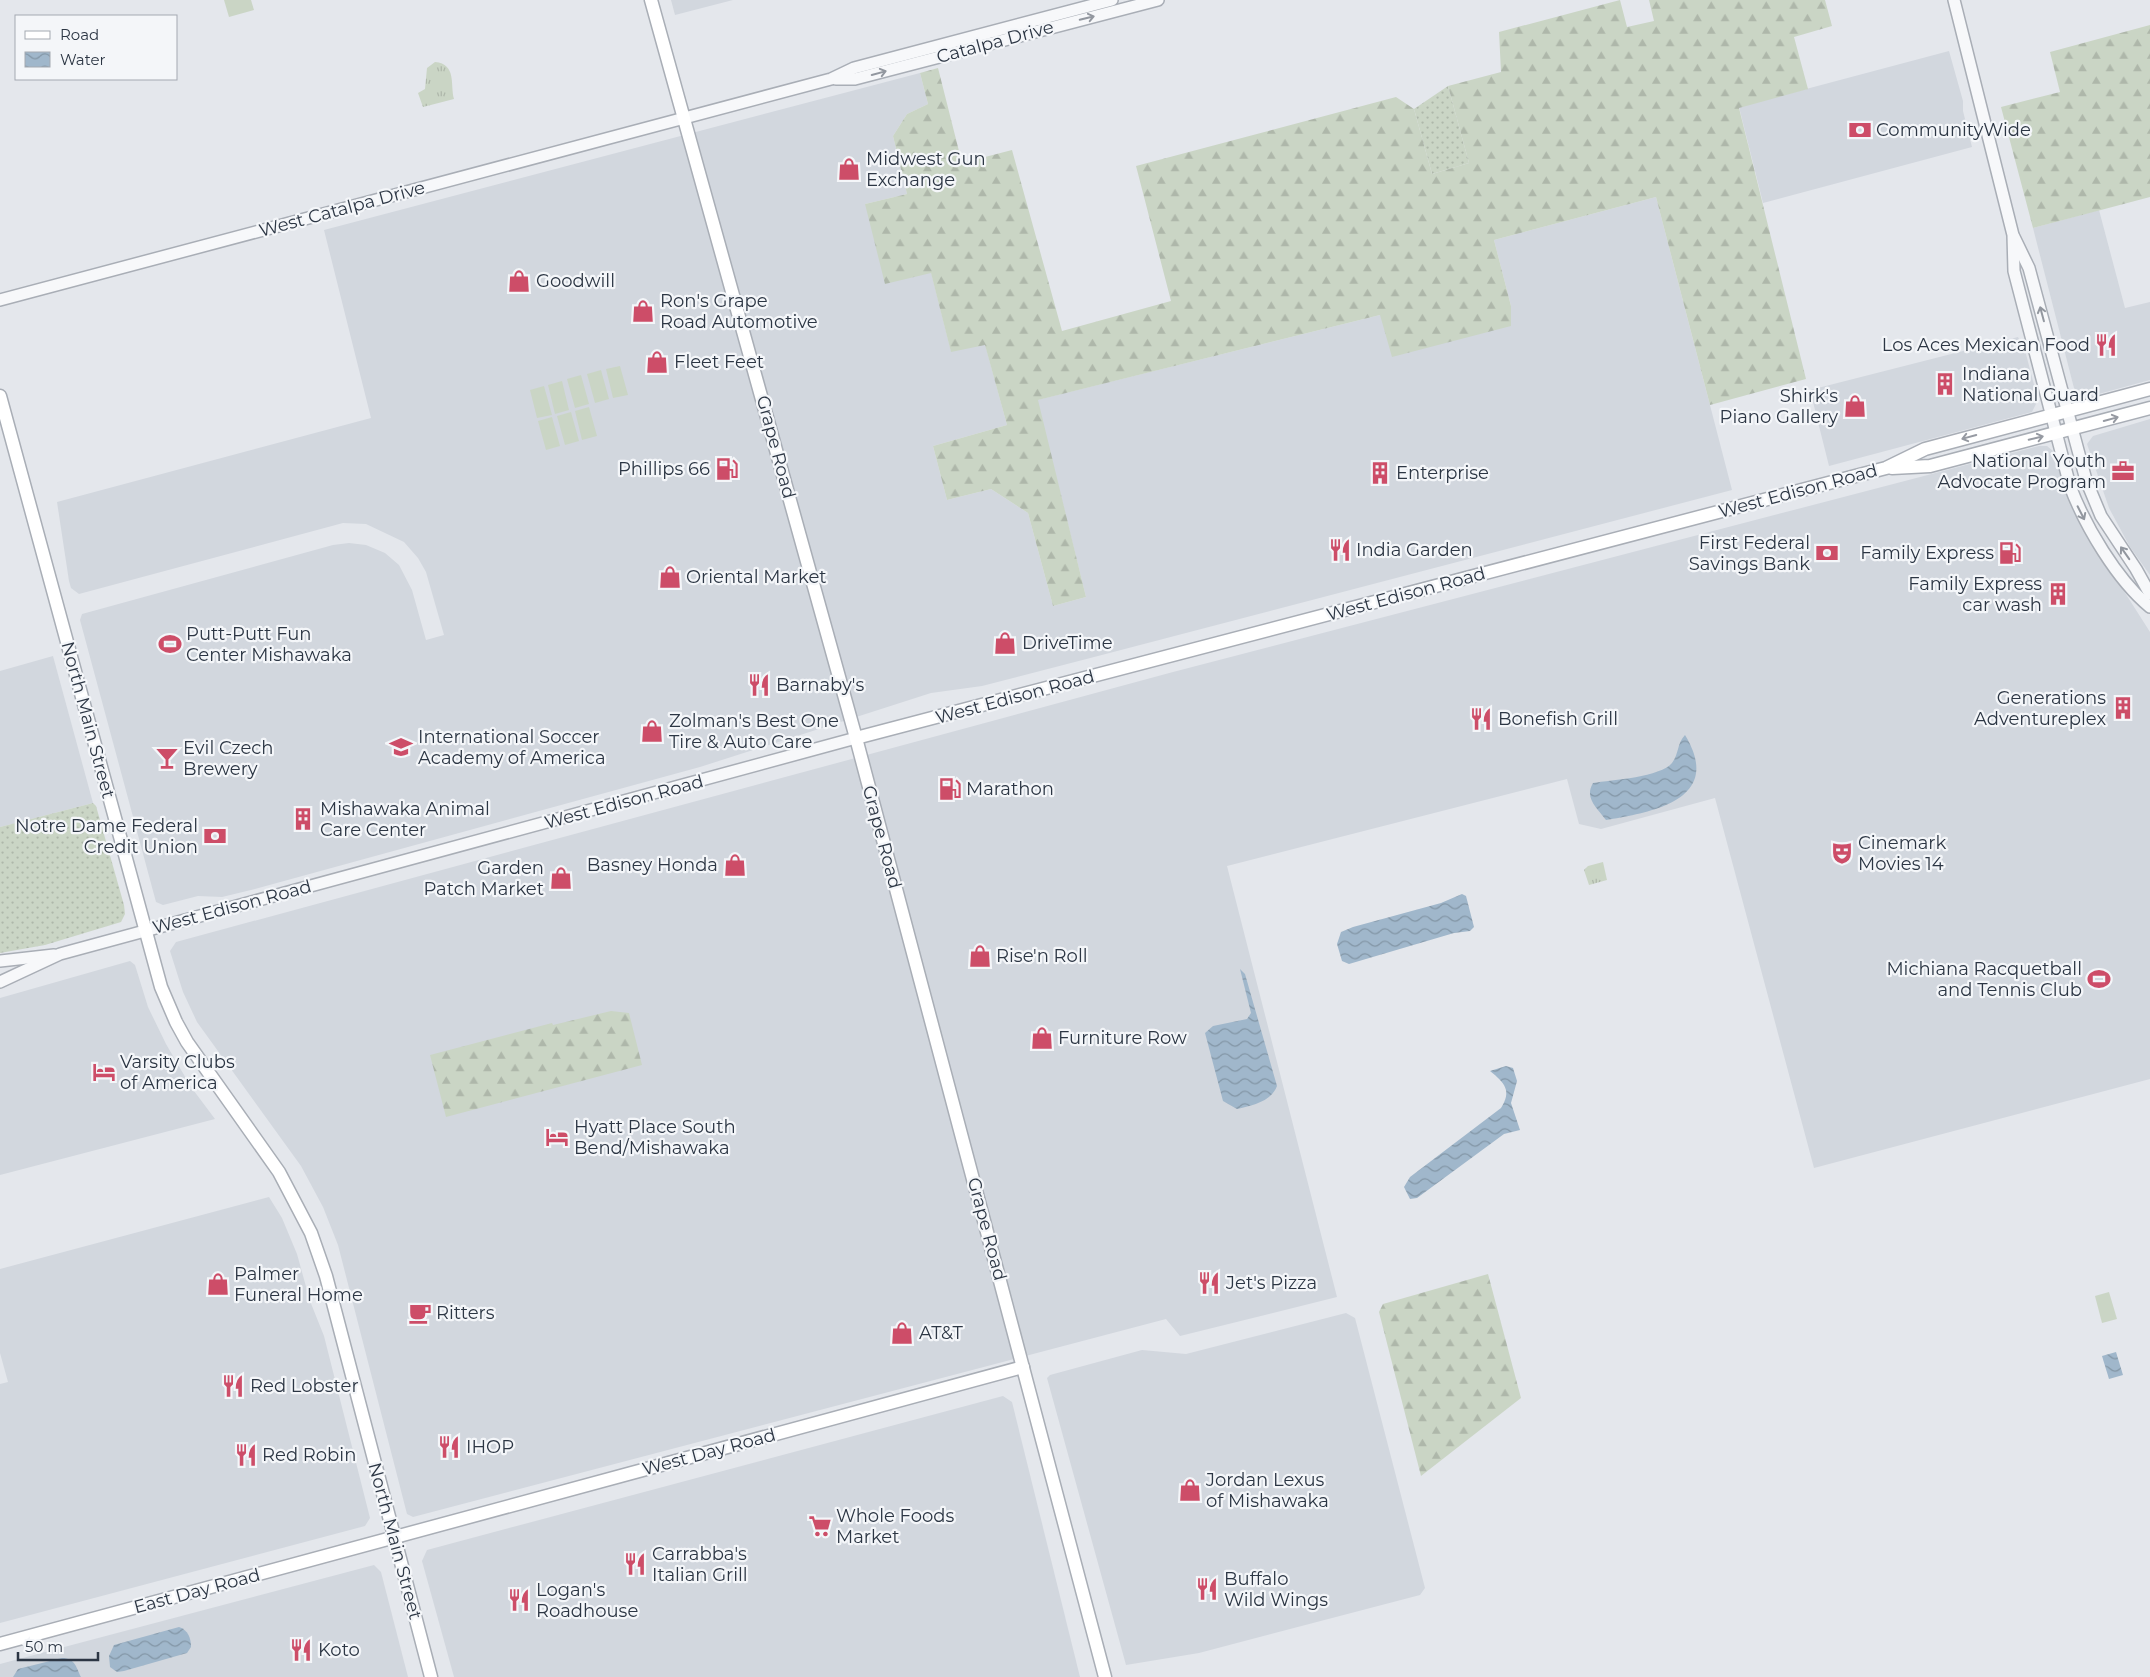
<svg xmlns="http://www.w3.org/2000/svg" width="2150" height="1677" font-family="Montserrat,sans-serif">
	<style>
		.built { fill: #d2d7de }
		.grass { fill: url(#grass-dots) }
		.forest { fill: url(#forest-firs) }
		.park { fill: url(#park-tufts) }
		.pitch { fill: #cad5c5 }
		.water { fill: url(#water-waves) }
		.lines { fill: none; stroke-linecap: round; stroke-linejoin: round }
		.tertiary-casing { stroke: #a9aeb6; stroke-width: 14 }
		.secondary-casing { stroke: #a9aeb6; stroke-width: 15 }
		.tertiary { stroke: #f7f8fa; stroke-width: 11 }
		.secondary { stroke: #fff; stroke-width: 12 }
		.oneway { stroke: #92979f }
		.oneway2 { stroke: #969aa2 }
		.labels { text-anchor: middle; stroke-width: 4.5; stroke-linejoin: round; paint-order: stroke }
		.street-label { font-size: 18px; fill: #2c3644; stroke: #f4f6f9 }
		.poi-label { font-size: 18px; fill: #2c3644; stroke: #f4f6f9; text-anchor: start }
	</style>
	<defs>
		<pattern id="grass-dots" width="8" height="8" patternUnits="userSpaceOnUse" patternTransform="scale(1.25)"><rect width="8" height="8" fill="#cad5c5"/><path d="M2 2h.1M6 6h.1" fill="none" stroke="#aeb7aa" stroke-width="1.8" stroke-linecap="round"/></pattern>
		<pattern id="forest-firs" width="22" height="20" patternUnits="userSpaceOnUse" patternTransform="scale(1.25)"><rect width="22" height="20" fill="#cad5c5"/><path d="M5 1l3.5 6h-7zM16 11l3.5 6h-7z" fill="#aeb7aa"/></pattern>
		<pattern id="park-tufts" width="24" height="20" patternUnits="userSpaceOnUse" patternTransform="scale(1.25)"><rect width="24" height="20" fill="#cad5c5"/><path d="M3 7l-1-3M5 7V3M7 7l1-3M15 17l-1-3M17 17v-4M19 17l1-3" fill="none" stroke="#aeb7aa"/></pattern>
		<pattern id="water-waves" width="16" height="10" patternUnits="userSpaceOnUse" patternTransform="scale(1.25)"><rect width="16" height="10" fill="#a0b7cb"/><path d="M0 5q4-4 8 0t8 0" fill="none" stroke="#8396a6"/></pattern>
	</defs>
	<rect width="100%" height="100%" fill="#e4e7ec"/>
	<g class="built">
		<polygon points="671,0 733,0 675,15"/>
		<polygon points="1949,51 1963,101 1963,111 1972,147 1763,203 1739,107"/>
		<polygon points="920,73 928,104 907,114 893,136 907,194 865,204 931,272 951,351 985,344 1007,425 933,446 947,500 991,489 1028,513 1053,606 1086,597 1037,400 1380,315 1511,306 1494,240 1656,197 1732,490 1098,656 982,686 931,693 700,767 251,890 222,897 198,896 163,905 156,902 80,620 82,614 333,545 349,543 366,545 385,553 399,565 412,590 426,640 444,635 426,572 418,558 404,542 366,524 343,523 79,594 71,588 69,581 57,502 371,418 324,230"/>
		<polygon points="2099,210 2125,308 2150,302 2150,380 2084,398 2075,392 2033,228"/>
		<polygon points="2018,337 2026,354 2038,400 2032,412 1829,466 1810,390"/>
		<polygon points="2150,419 2150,575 2130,547 2109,508 2087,444 2093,436"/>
		<polygon points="2039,446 2047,446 2053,451 2073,511 2150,632 2150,1079 1814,1168 1715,798 1601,829 1579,824 1567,779 1227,866 1337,1297 1180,1336 1166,1319 413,1517 407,1514 338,1245 323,1207 301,1166 197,1022 183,992 170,951 176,942 1173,672"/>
		<polygon points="53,656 93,803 0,827 0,671"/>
		<polygon points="130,961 135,965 148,1007 166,1044 191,1087 215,1119 0,1175 0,998"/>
		<polygon points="269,1197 282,1218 297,1254 310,1301 324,1336 370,1518 365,1526 0,1623 0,1384 8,1382 0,1353 0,1269"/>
		<polygon points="1346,1313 1355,1318 1425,1588 1420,1595 1199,1653 1126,1665 1047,1378 1050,1375 1142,1350 1186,1354"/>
		<polygon points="1003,1396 1012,1402 1080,1677 454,1677 422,1561 427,1550"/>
		<polygon points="374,1565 381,1572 408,1677 0,1677 0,1664"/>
	</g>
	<g class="grass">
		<polygon points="1448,86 1469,163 1432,174 1414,109"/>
		<polygon points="93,803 96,806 124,905 125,914 121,922 45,945 0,953 0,827"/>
	</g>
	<g class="forest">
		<polygon points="1620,0 1627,27 1654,21 1649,0 1825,0 1832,26 1794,37 1808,89 1739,108 1806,379 1710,405 1656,197 1494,240 1511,306 1511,326 1392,357 1380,315 1038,400 1086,597 1053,606 1028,513 991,489 947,500 933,446 1007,425 985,345 951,352 931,273 885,284 865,204 907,194 893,136 907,114 928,104 920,73 938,68 962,163 1012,150 1062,331 1171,301 1136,166 1396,97 1414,109 1432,174 1469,163 1448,86 1501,72 1499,32"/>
		<polygon points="2150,25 2150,197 2033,228 2001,107 2060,92 2050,52"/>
		<polygon points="611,1011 629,1013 642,1065 446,1117 430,1055 552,1023 553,1025"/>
		<polygon points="1488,1274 1521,1398 1421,1476 1379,1312 1383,1304"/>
	</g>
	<g class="park">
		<path d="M435,62C457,64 450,85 454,99L423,107L418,93L425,89L427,68Z"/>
		<polygon points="1603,862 1607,880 1589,885 1584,870 1588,866"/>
	</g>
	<g class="pitch">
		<polygon points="224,0 251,0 254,10 229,17"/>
		<polygon points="620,366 628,395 613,398 606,369"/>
		<polygon points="601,370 609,399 595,403 587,374"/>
		<polygon points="581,375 589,404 575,408 567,379"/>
		<polygon points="562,381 569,410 555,414 548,385"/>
		<polygon points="544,386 552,415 537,418 530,390"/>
		<polygon points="589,407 597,436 582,440 575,411"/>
		<polygon points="571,412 579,441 565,445 557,416"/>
		<polygon points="552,417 560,446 546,450 538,421"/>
		<polygon points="2109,1292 2117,1319 2102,1323 2095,1296"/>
	</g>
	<g class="water">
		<path d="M1685,735C1724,799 1654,812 1606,820C1597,808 1584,798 1593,783C1612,780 1661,777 1672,763C1679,754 1677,743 1685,735Z"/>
		<polygon points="1462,894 1466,896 1474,927 1470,931 1454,933 1349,964 1342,961 1337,944 1341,932 1353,927 1441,903"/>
		<path d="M1240,969L1245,974L1277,1086C1271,1102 1252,1105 1237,1109L1223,1101L1205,1033L1213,1026L1247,1019L1251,1013Z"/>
		<path d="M1506,1066L1513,1068L1517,1081L1511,1103L1520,1130L1504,1134L1417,1198L1410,1199L1404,1187L1410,1177L1501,1108C1512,1091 1505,1083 1490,1071Z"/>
		<polygon points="2116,1352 2123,1375 2109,1379 2102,1356"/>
		<path d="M179,1627C188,1630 191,1638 191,1647L187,1653L124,1671L117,1672L110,1667L109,1656L114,1645Z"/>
		<path d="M62,1658C75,1658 76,1667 81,1677H13L18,1669Z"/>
	</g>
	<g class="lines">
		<defs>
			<g id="tertiary">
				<path d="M1954,0L2013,235L2014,271L2070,486C2085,526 2117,580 2150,607"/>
				<polyline points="836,79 855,79 1158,0"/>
				<polyline points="2014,237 2029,268 2086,480 2101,516 2136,569 2150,594"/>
				<polyline points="0,300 831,79 854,68 1112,0"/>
				<polyline points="0,961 54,955"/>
				<polyline points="0,982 60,954 856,738"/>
			</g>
			<g id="secondary">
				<polyline points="651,0 856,738 1105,1677"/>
				<polyline points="0,396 161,987 176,1022 187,1042 279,1172 311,1233 326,1276 431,1677"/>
				<polyline points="1892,468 1930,466 2150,408"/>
				<polyline points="856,738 1886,468 1925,449 2150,389"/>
				<polyline points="0,1644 1023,1367"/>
			</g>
		</defs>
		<use href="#tertiary" class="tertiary-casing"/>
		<use href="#secondary" class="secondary-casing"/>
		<use href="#tertiary" class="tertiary"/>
		<use href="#secondary" class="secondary"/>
	</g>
	<defs><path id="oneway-shaft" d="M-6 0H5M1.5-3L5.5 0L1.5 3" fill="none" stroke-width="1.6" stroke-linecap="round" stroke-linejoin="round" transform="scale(1.25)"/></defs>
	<g class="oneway">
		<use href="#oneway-shaft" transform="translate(1087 18) rotate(-14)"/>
		<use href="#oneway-shaft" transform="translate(879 73) rotate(-15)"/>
		<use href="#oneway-shaft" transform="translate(2042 314) rotate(-105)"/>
		<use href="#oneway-shaft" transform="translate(2081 513) rotate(63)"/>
		<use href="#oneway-shaft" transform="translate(2125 553) rotate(-125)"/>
	</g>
	<g class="oneway2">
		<use href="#oneway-shaft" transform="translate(2111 419) rotate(-15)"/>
		<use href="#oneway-shaft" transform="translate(1969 437) rotate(165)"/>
		<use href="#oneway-shaft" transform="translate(2036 438) rotate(-14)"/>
	</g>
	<defs>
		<symbol id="bank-bare" viewBox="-9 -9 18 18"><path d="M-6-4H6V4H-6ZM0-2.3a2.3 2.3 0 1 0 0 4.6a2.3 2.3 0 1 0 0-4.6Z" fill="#cd4d68" stroke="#f4f6f9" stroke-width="2.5" paint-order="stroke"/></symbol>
		<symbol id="shop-bare" viewBox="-9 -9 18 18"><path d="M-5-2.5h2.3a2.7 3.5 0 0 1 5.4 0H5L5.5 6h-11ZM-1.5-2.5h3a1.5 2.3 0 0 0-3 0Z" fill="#cd4d68" stroke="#f4f6f9" stroke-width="2.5" paint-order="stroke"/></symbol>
		<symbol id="restaurant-bare" viewBox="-9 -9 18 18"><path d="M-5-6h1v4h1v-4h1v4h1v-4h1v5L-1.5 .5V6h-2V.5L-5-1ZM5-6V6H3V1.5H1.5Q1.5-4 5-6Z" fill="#cd4d68" stroke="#f4f6f9" stroke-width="2.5" paint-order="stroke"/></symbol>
		<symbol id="building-bare" viewBox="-9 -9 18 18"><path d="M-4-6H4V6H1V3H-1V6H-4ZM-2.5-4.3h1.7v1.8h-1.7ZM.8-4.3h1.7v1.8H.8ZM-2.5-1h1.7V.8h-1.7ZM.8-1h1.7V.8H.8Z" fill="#cd4d68" stroke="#f4f6f9" stroke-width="2.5" paint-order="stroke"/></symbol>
		<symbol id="fuel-bare" viewBox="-9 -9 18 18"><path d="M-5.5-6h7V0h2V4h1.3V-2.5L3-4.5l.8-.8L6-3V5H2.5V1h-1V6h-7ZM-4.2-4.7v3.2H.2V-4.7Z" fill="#cd4d68" stroke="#f4f6f9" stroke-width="2.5" paint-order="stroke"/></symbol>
		<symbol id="office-bare" viewBox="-9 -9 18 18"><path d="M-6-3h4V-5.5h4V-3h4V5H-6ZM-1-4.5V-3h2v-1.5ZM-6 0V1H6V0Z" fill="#cd4d68" stroke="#f4f6f9" stroke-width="2.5" paint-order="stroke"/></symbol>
		<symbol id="stadium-bare" viewBox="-9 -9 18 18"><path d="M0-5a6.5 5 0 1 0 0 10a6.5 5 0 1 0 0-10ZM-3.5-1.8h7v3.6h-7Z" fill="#cd4d68" stroke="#f4f6f9" stroke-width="2.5" paint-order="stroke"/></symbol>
		<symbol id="school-bare" viewBox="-9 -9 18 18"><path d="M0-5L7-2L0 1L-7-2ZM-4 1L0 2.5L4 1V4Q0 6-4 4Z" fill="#cd4d68" stroke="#f4f6f9" stroke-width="2.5" paint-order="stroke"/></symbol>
		<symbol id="bar-bare" viewBox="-9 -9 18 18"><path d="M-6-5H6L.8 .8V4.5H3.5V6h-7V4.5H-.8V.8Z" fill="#cd4d68" stroke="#f4f6f9" stroke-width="2.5" paint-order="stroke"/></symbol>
		<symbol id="theatre-bare" viewBox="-9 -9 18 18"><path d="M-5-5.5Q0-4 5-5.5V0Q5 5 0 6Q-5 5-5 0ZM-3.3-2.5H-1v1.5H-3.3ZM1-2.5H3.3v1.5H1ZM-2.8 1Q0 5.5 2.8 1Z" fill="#cd4d68" stroke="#f4f6f9" stroke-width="2.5" paint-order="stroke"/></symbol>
		<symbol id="hotel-bare" viewBox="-9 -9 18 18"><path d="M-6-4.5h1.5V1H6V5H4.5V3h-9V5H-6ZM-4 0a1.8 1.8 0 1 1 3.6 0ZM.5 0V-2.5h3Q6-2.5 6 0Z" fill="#cd4d68" stroke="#f4f6f9" stroke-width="2.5" paint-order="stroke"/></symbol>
		<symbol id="cafe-bare" viewBox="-9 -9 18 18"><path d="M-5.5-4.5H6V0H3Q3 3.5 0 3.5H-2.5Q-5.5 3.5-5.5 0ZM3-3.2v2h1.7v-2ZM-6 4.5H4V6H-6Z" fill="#cd4d68" stroke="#f4f6f9" stroke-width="2.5" paint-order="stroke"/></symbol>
		<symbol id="supermarket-bare" viewBox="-9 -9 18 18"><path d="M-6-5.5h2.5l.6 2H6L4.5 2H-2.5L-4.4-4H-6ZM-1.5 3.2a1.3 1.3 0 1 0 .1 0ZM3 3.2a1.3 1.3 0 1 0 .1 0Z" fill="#cd4d68" stroke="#f4f6f9" stroke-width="2.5" paint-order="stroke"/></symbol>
	</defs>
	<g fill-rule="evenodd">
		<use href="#bank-bare" x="1844" y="114" width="32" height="32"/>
		<use href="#shop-bare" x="833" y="153" width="32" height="32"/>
		<use href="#shop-bare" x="503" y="265" width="32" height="32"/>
		<use href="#shop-bare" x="627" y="295" width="32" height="32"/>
		<use href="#restaurant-bare" x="2090" y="329" width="32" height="32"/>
		<use href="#shop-bare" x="641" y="346" width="32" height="32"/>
		<use href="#building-bare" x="1929" y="368" width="32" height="32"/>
		<use href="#shop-bare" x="1839" y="390" width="32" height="32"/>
		<use href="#fuel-bare" x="711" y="453" width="32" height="32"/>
		<use href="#office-bare" x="2107" y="455" width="32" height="32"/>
		<use href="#building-bare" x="1364" y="457" width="32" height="32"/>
		<use href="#restaurant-bare" x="1324" y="534" width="32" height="32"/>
		<use href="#bank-bare" x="1811" y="537" width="32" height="32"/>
		<use href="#fuel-bare" x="1994" y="537" width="32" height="32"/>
		<use href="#shop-bare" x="654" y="561" width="32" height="32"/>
		<use href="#building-bare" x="2042" y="578" width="32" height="32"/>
		<use href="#shop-bare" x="989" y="627" width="32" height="32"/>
		<use href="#stadium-bare" x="154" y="628" width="32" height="32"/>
		<use href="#restaurant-bare" x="743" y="669" width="32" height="32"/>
		<use href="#building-bare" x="2107" y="692" width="32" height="32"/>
		<use href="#restaurant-bare" x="1465" y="703" width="32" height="32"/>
		<use href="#shop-bare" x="636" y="715" width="32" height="32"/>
		<use href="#school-bare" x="385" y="731" width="32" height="32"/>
		<use href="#bar-bare" x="151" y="742" width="32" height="32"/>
		<use href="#fuel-bare" x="934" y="773" width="32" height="32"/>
		<use href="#building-bare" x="287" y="803" width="32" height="32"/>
		<use href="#bank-bare" x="199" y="820" width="32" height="32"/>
		<use href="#theatre-bare" x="1826" y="837" width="32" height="32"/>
		<use href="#shop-bare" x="719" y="849" width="32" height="32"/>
		<use href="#shop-bare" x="545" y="862" width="32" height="32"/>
		<use href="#shop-bare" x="964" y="940" width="32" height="32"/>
		<use href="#stadium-bare" x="2083" y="963" width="32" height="32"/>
		<use href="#shop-bare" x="1026" y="1022" width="32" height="32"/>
		<use href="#hotel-bare" x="88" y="1056" width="32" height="32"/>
		<use href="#hotel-bare" x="541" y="1121" width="32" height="32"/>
		<use href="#restaurant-bare" x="1193" y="1267" width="32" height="32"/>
		<use href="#shop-bare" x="202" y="1268" width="32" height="32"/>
		<use href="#cafe-bare" x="404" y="1297" width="32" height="32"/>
		<use href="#shop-bare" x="886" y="1317" width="32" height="32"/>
		<use href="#restaurant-bare" x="217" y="1370" width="32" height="32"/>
		<use href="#restaurant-bare" x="433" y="1431" width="32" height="32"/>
		<use href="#restaurant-bare" x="230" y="1439" width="32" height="32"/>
		<use href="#shop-bare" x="1174" y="1474" width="32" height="32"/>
		<use href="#supermarket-bare" x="804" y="1510" width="32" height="32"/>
		<use href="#restaurant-bare" x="619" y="1548" width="32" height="32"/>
		<use href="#restaurant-bare" x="1191" y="1573" width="32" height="32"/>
		<use href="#restaurant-bare" x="503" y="1584" width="32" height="32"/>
		<use href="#restaurant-bare" x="285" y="1634" width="32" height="32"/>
	</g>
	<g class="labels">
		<g class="street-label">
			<text transform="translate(995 42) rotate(-15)" y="6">Catalpa Drive</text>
			<text transform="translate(342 209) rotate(-15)" y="6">West Catalpa Drive</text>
			<text transform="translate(776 447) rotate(75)" y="6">Grape Road</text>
			<text transform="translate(1798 491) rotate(-15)" y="6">West Edison Road</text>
			<text transform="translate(1406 594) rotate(-15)" y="6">West Edison Road</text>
			<text transform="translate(1015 697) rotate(-15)" y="6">West Edison Road</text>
			<text transform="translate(88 720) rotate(75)" y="6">North Main Street</text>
			<text transform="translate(624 802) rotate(-15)" y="6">West Edison Road</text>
			<text transform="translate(882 837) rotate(75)" y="6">Grape Road</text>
			<text transform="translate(232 907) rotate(-15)" y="6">West Edison Road</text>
			<text transform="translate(987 1229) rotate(75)" y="6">Grape Road</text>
			<text transform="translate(709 1452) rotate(-15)" y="6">West Day Road</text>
			<text transform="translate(395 1541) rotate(75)" y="6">North Main Street</text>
			<text transform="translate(197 1591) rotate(-15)" y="6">East Day Road</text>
		</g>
		<g class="poi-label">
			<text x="1876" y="136">CommunityWide</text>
			<text x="866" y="165">Midwest Gun<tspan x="866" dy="21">Exchange</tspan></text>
			<text x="536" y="287">Goodwill</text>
			<text x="660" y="307">Ron's Grape<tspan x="660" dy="21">Road Automotive</tspan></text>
			<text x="2090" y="351" text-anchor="end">Los Aces Mexican Food</text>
			<text x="674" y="368">Fleet Feet</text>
			<text x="1962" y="380">Indiana<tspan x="1962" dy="21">National Guard</tspan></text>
			<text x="1838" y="402" text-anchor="end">Shirk's<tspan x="1838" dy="21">Piano Gallery</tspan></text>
			<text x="2106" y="467" text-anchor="end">National Youth<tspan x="2106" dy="21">Advocate Program</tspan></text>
			<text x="710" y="475" text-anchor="end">Phillips 66</text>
			<text x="1396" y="479">Enterprise</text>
			<text x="1810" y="549" text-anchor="end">First Federal<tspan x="1810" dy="21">Savings Bank</tspan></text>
			<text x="1356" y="556">India Garden</text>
			<text x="1994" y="559" text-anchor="end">Family Express</text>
			<text x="686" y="583">Oriental Market</text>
			<text x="2042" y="590" text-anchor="end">Family Express<tspan x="2042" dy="21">car wash</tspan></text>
			<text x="186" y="640">Putt-Putt Fun<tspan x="186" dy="21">Center Mishawaka</tspan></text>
			<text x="1022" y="649">DriveTime</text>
			<text x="776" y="691">Barnaby's</text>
			<text x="2106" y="704" text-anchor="end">Generations<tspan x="2106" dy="21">Adventureplex</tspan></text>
			<text x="1498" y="725">Bonefish Grill</text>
			<text x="669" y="727">Zolman's Best One<tspan x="669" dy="21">Tire &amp; Auto Care</tspan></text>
			<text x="418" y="743">International Soccer<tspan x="418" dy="21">Academy of America</tspan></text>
			<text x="183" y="754">Evil Czech<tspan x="183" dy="21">Brewery</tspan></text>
			<text x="966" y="795">Marathon</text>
			<text x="320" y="815">Mishawaka Animal<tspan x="320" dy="21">Care Center</tspan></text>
			<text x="198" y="832" text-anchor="end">Notre Dame Federal<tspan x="198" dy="21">Credit Union</tspan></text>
			<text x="1858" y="849">Cinemark<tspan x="1858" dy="21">Movies 14</tspan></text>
			<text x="718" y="871" text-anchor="end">Basney Honda</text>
			<text x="544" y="874" text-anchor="end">Garden<tspan x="544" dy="21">Patch Market</tspan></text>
			<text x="996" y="962">Rise'n Roll</text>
			<text x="2082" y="975" text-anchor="end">Michiana Racquetball<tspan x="2082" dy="21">and Tennis Club</tspan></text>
			<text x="1058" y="1044">Furniture Row</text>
			<text x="120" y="1068">Varsity Clubs<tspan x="120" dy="21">of America</tspan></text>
			<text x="574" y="1133">Hyatt Place South<tspan x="574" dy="21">Bend/Mishawaka</tspan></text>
			<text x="234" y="1280">Palmer<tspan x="234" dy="21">Funeral Home</tspan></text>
			<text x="1226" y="1289">Jet's Pizza</text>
			<text x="436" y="1319">Ritters</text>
			<text x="919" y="1339">AT&amp;T</text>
			<text x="250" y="1392">Red Lobster</text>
			<text x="466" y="1453">IHOP</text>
			<text x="262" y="1461">Red Robin</text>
			<text x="1206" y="1486">Jordan Lexus<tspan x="1206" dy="21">of Mishawaka</tspan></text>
			<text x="836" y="1522">Whole Foods<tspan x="836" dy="21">Market</tspan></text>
			<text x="652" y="1560">Carrabba's<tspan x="652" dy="21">Italian Grill</tspan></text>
			<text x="1224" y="1585">Buffalo<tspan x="1224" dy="21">Wild Wings</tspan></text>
			<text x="536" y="1596">Logan's<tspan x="536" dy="21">Roadhouse</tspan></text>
			<text x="318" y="1656">Koto</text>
		</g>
	</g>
	<rect x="15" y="15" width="162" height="65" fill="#f4f6f9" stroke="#a4a9b1"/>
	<rect x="25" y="31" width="25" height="8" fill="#ffffff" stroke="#a4a9b1"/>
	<text x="60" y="40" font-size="15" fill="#2c3644">Road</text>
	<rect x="25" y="52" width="25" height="15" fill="url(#water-waves)" stroke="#a4a9b1"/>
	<text x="60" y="65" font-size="15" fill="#2c3644">Water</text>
	<path d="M18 1652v8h80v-8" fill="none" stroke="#2c3644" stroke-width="2.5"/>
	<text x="25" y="1652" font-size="15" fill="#2c3644" stroke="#f4f6f9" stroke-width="4" paint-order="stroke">50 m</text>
</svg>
